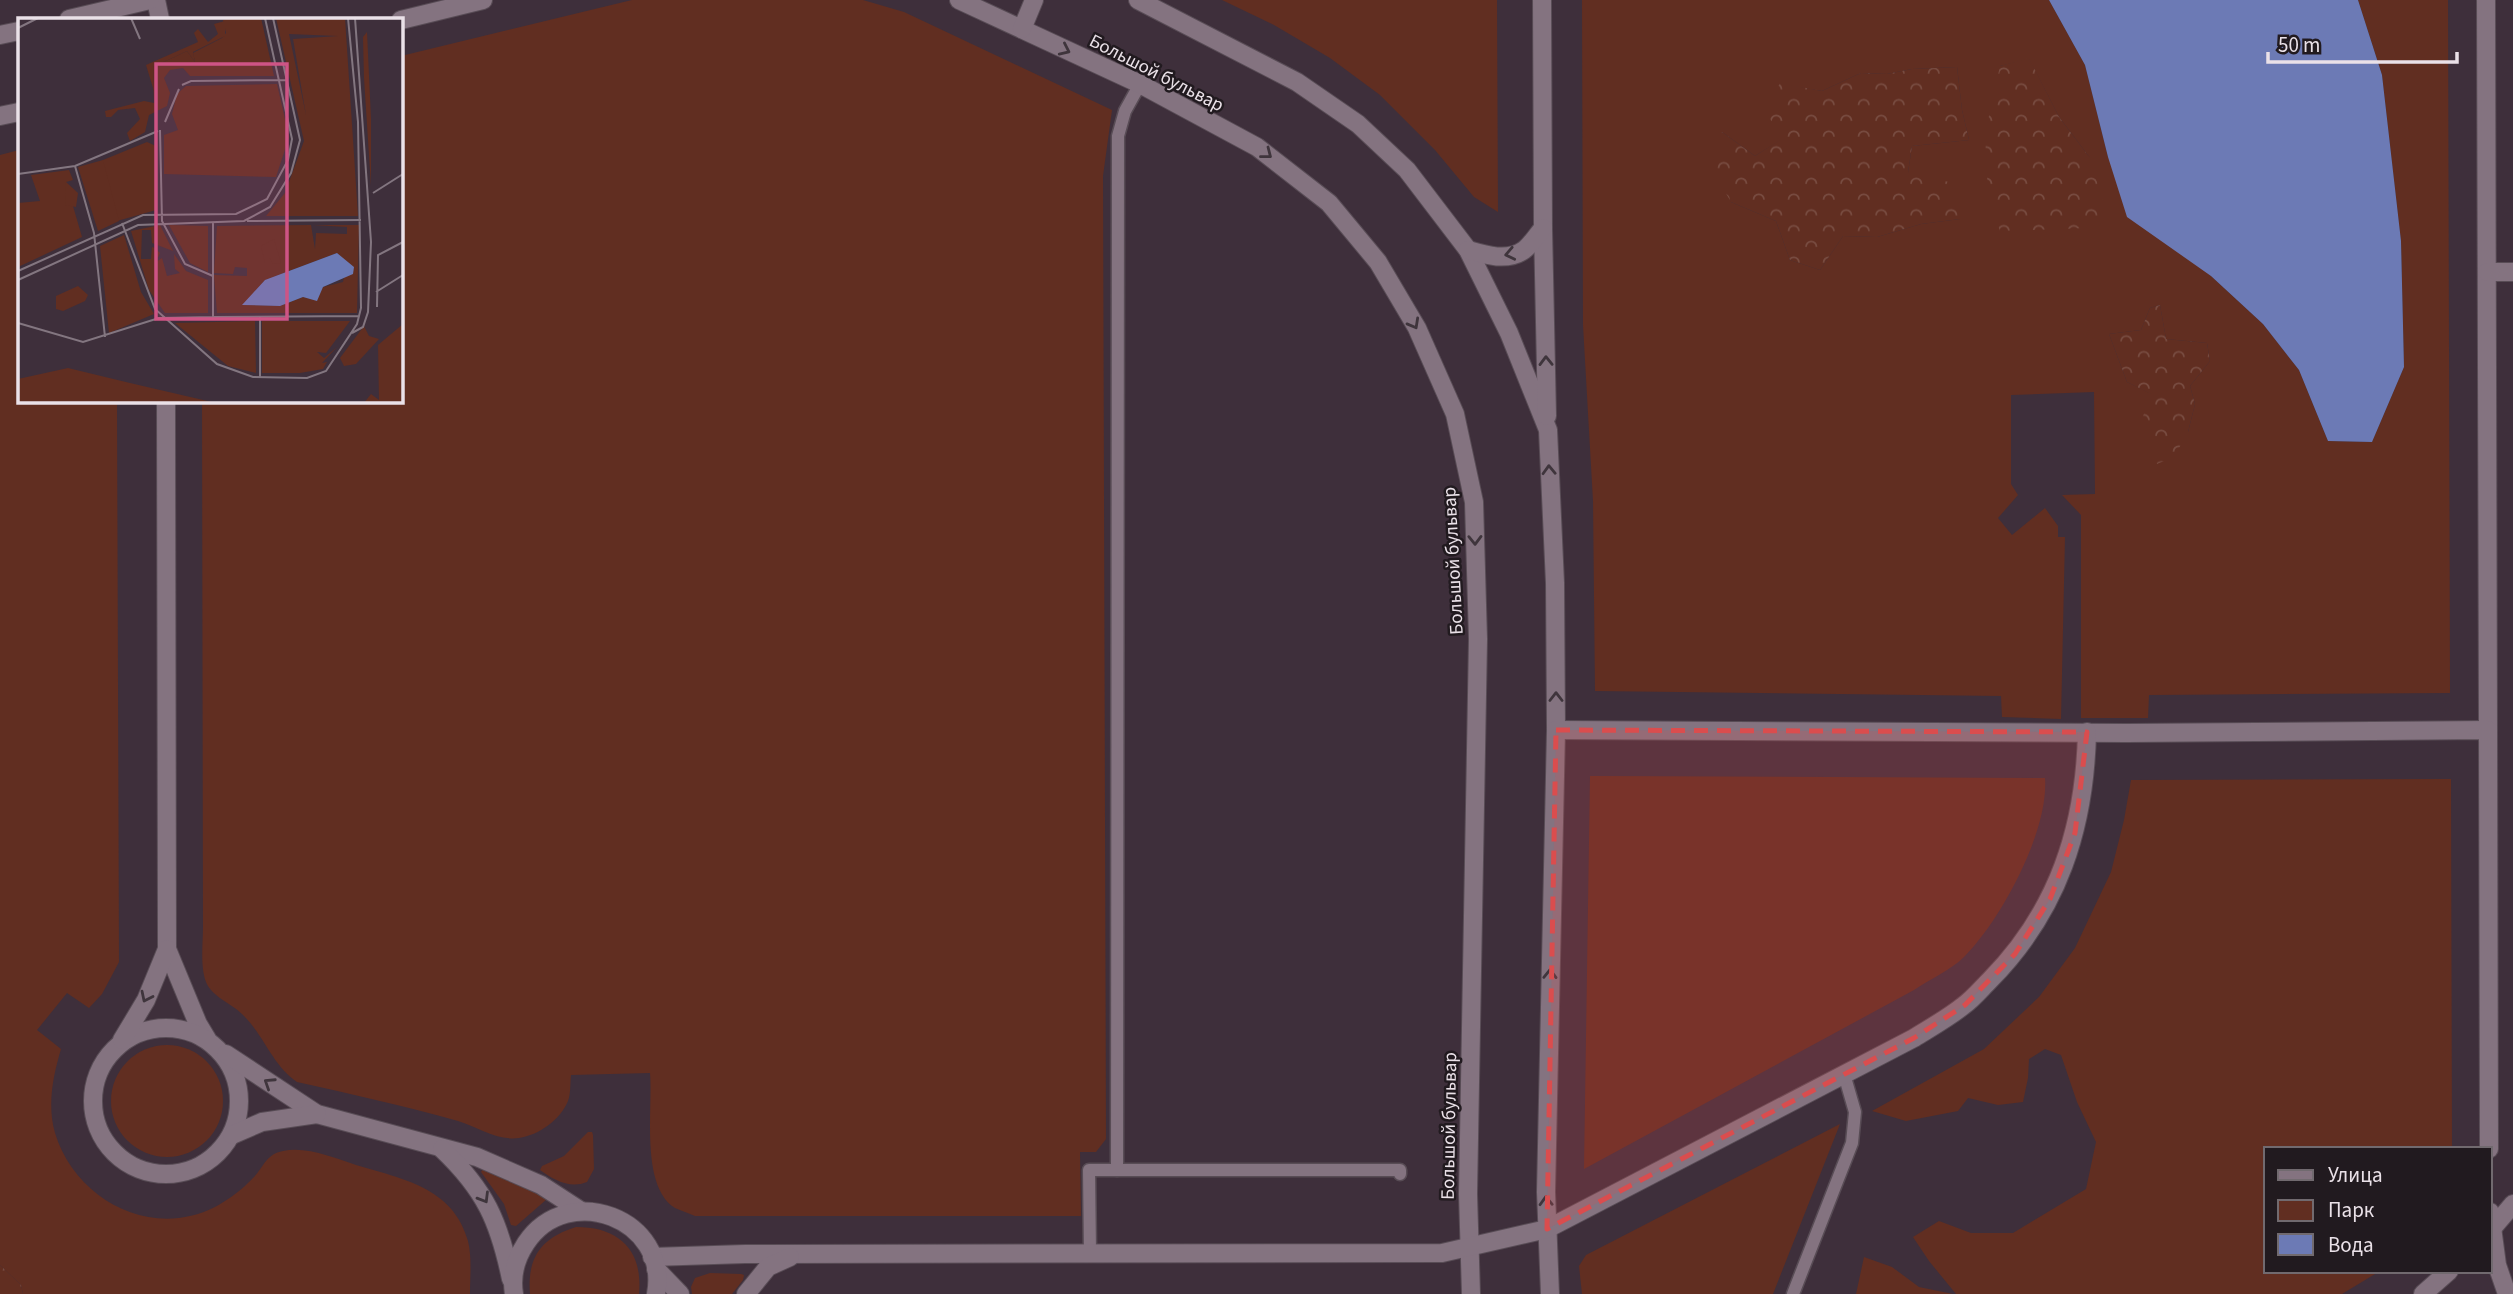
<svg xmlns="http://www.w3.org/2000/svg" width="2513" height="1294" font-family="'Source Sans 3',sans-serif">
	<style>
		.green { fill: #612e21; fill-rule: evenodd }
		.forest { fill: url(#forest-crowns) }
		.water { fill: #6c7ab5 }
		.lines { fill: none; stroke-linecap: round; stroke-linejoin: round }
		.service-casing { stroke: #584c55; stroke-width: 15 }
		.minor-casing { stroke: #584c55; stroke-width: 20 }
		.service { stroke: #847380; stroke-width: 12 }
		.minor { stroke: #847380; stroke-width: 18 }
		.oneway { stroke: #3f353c }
		.marked { fill: #da4d4e; fill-opacity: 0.2; stroke: #da4d4e; stroke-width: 5; stroke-dasharray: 14 9; stroke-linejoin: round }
		.labels { text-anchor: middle; stroke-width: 5; stroke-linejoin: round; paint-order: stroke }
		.street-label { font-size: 19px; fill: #eae1e8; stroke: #211a1f }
		.inset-road { fill: none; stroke: #837680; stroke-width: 2 }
		.view { fill: #ce5485; fill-opacity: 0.15; stroke: #ce5485; stroke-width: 3.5 }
		.inset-edge { fill: none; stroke: #eae1e8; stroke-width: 3.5 }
	</style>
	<defs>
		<pattern id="forest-crowns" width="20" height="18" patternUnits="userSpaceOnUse" patternTransform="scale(1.75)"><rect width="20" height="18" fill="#612e21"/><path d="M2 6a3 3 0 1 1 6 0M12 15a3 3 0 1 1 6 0" fill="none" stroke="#784c41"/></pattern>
	</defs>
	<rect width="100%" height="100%" fill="#3e2f3b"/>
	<g class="green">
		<path d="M632,0H863L904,12L1112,110L1103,176L1106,1139L1096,1152H1080L1081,1216H695C689,1213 681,1211 675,1208C640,1186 653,1109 650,1073L571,1075C570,1083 571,1093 568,1101C560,1120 539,1135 519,1138C497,1141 478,1127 458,1121C405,1106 351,1094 297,1082C272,1065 264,1035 242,1014C231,1003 212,997 206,982C200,966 203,943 203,927L202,401H401V56Z"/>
		<polygon points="1222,0 1497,0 1498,212 1474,197 1435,150 1380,95 1330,58 1274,25"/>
		<path d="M1582,0H2049L2085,65L2108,157L2211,276L2263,324L2299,370L2328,441L2372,442L2404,367L2401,242L2382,75L2358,0H2448L2450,693L2149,695L2148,718H2081V515L2062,495L2095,494L2094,392L2011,395V484L2018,495L1998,518L2012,535L2045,508L2058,526V537H2065L2061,719L2002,717L2001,696L1595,691L1593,501L1583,325ZM2029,59L2059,117L2090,158L2000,66ZM1957,67L1962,110L1969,140L1912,146L1908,172L1960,219L1921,224L1877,237L1843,236L1820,270L1790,260L1776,221L1731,202L1722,132L1755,156L1781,140L1780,84L1822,91L1861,73L1887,74L1912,69ZM2160,305L2166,339L2207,343L2210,361L2190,386L2195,404L2188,432L2152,394L2127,382L2109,334L2141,330L2150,308Z"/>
		<path d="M19,150V401H117L119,962L102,994L89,1008L67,993L37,1030L61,1049C53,1076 47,1105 55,1133C75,1199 150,1240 215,1207C228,1200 243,1189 253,1178C264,1167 266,1154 283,1151C307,1146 334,1158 356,1165C402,1179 453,1187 468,1241C472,1257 470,1277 470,1294H23L21,1285L0,1265V155Z"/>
		<path d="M1590,776L2045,778C2049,831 2001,920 1964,957C1951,970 1930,979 1914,990L1584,1169Z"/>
		<polygon points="2451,779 2452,1149 2266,1149 2266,1271 2380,1271 2342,1294 1956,1294 1929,1261 1913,1237 1939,1221 1971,1233 2013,1233 2086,1189 2096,1142 2077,1102 2061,1055 2045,1049 2029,1059 2028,1078 2023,1102 1998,1105 1968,1098 1958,1111 1906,1121 1872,1111 1984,1049 2039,997 2075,948 2111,872 2124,820 2131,780"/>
		<circle cx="167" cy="1101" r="56"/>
		<polygon points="1840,1124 1773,1294 1582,1294 1579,1266 1586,1255"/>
		<path d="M588,1132H592L593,1135L594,1169L587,1182C570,1189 554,1180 540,1170L542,1166L564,1156Z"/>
		<polygon points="484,1167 546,1196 547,1199 516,1226 511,1225 504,1204 481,1172"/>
		<path d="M576,1227C619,1227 643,1250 639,1294H530C527,1257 541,1238 576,1227Z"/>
		<polygon points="1864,1257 1892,1267 1919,1287 1953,1294 1856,1294"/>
		<polygon points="710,1273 741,1274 744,1275 743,1280 732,1294 692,1294 691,1287 695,1278"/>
	</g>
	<g class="forest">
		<polygon points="2029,58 2059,117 2090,158 2109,223 2088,228 2000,231 1988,196 1985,134 2000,66"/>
		<polygon points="1957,67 1962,110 1969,140 1912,146 1908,172 1953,183 1960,219 1921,224 1877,237 1843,236 1820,270 1790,260 1776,221 1731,202 1712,169 1722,132 1755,156 1780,140 1766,110 1780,83 1822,91 1861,73 1887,74 1912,69"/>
		<polygon points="2160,305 2166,339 2207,343 2210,361 2190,386 2195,404 2188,432 2174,457 2157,464 2142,419 2151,394 2127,382 2109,334 2141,330 2150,308"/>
		<polygon points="0,1265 21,1285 23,1294 0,1294"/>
	</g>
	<polygon class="water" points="2049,0 2358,0 2382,75 2401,241 2404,367 2372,442 2328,441 2299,370 2263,324 2211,276 2127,217 2108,157 2085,65"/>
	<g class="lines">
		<defs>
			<g id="service">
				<polyline points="1117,1170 1118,136 1125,111 1140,84"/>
				<polyline points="1090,1253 1089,1170 1400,1170 1400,1174"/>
				<polyline points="1793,1294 1852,1143 1855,1112 1844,1074"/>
			</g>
			<g id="minor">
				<polyline points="156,0 160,19"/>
				<polyline points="959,0 1140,84 1257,147 1329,203 1378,262 1417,328 1455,414 1474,502 1478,639 1468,1194 1471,1294"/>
				<polyline points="1138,0 1297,82 1358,124 1407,170 1468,250 1509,333 1548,430 1555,583 1556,730 1546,1192 1550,1294"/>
				<polyline points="1542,0 1543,228 1547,416"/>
				<polyline points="2486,0 2488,730"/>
				<polyline points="69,19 150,0"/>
				<polyline points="401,20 483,0"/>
				<polyline points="1022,29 1034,0"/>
				<polyline points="0,35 19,31"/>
				<polyline points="0,116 19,112"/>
				<path d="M1468,250C1485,255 1508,262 1524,250C1531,245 1537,235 1543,228"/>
				<polyline points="2487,272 2513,272"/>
				<polyline points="166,401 167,949 198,1024 207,1039"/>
				<polyline points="1556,730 2127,733 2488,730 2489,1149"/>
				<circle cx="166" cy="1101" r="73"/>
				<polyline points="122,1040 146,1000 167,949"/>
				<polyline points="226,1054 317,1114 477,1157 541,1185 581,1211"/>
				<polyline points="232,1135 262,1122 317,1114"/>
				<path d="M442,1149C485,1190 499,1221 511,1279"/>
				<polyline points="2490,1212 2497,1265 2507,1294"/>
				<polyline points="2490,1231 2513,1204"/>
				<path d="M652,1257L745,1254L1442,1253L1547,1229L1914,1038C1930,1028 1948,1018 1963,1006C1973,999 1981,989 1990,980C2058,911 2085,828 2087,732"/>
				<polyline points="656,1269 680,1294"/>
				<path d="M514,1294C511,1276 516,1258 526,1243C568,1180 670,1219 656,1294"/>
				<polyline points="746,1294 768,1267 790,1257"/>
				<polyline points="2423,1294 2449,1271"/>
			</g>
		</defs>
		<use href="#service" class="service-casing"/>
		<use href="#minor" class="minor-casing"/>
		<use href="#service" class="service"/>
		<use href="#minor" class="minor"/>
	</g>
	<defs><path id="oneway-chevron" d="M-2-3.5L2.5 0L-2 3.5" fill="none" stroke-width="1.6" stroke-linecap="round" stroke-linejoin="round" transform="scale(1.75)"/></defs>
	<g class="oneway">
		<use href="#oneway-chevron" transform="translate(1065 50) rotate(25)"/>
		<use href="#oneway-chevron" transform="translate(1267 154) rotate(38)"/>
		<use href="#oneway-chevron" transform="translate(1510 254) rotate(168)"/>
		<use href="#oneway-chevron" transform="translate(1414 324) rotate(61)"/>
		<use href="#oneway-chevron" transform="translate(1546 361) rotate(-91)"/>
		<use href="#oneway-chevron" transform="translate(1549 470) rotate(-92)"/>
		<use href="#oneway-chevron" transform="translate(1475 540) rotate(89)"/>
		<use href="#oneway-chevron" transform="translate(1556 697) rotate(-90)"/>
		<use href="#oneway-chevron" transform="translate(1550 974) rotate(-89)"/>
		<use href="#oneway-chevron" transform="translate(146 997) rotate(116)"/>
		<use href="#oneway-chevron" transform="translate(269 1083) rotate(-147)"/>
		<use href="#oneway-chevron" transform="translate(484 1198) rotate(59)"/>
		<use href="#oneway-chevron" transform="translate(1546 1201) rotate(-92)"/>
	</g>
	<path class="marked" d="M1556,730L2087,732L2075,833L2050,899L2015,954L1965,1005L1914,1038L1547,1229Z"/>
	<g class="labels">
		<g class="street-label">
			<text transform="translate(1157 72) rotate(27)" y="7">Большой бульвар</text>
			<text transform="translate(1452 561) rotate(-93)" y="7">Большой бульвар</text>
			<text transform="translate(1448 1126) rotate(-89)" y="7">Большой бульвар</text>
		</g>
	</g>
	<g transform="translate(18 18)">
		<rect width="385" height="385" fill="#3e2f3b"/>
		<path d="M211,0H243L256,58H172L165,50L152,52L146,60L152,75L149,88L131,97L127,114L112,123L109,115L122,101L117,90L100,92L93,99H88L87,93L126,83L136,85L135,49L169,33L177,44L175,35L204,20L208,15L205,2ZM258,0H327L340,198H248L267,175L286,123ZM271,16L320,18L275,21L288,97ZM259,66L271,119L258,159L146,156V117L160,112L154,96L159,76L168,68ZM129,124L138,128V192L99,203L77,153L85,142ZM51,152L55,162L48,164L64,219L0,249V185L22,183L13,157ZM142,207L155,233L134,225L133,212H124L123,241H133L134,229L137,230L142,235L138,244L144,240L149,258L162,255L157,251L156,236L168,253L190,262V295H147L131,272L113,213ZM151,207L190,208V254L172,245ZM293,207L297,231L298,215L329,216V209L295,207H341L339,295H199L196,257L229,258V250L217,249L215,256L196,255L199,208ZM319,235L329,247L325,264L305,269L298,282L285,279L262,288L225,287L247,262ZM60,268L70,277L67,283L45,293L38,291V278ZM237,303L238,355L210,348L157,305ZM244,303H332L308,335L299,334L306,340L319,329L304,345L309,344L305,351L282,355H244ZM385,306V385H346L353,376L361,382L360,327ZM346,308L351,318L361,321L338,346L326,348L322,340ZM50,350L112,365L198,385H0V361Z" fill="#612e21" fill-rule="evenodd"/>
		<path d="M207,3V18L175,34L177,44L169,33L135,49L136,73L128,47L180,24L176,15L180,11L190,24L200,16L196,6ZM349,14L353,101V168L346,60L345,19ZM85,142L101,203L80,213L60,149ZM48,164L60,175L58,189L47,187ZM106,217L123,274L136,296L91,315L82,228ZM256,221L263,245L255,246L252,240L247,245L243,228Z" fill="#612e21"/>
		<path d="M319,235L336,249L335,256L305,269L299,283L285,279L262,288L224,287L247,262Z" fill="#6c7ab5"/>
		<path class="inset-road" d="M113,0L122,21M0,10L20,0M164,67L173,63L269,62M147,104L161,71M142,112L144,203L167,246L195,258M57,148L76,215L87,319M0,156L57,148L140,113M355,175L385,156M229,203L343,202M104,205L137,291L199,346L235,359L289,360L308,353L339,306L343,290L340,104L330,0M0,253L125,197L218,196L249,181L270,142L274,121L247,0M0,262L120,207L226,203L252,189L273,155L282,122L255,0M358,274L385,257M359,289L360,237L385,224M195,299L341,298M242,299V360M0,305L65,324L141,300L195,299V204M334,315L345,309L350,294L353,224L337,0"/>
		<path class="view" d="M138,46H269V301H138Z"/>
		<rect width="385" height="385" class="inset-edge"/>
	</g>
	<rect x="2264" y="1147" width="228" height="126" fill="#211a1f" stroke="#716a6f" stroke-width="2"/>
	<rect x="2278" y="1170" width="35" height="10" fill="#847380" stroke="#716a6f" stroke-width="2"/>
	<text x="2328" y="1182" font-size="21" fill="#eae1e8">Улица</text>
	<rect x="2278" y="1200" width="35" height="21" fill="#612e21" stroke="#716a6f" stroke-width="2"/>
	<text x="2328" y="1217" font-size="21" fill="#eae1e8">Парк</text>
	<rect x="2278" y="1234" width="35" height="21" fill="#6c7ab5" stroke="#716a6f" stroke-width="2"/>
	<text x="2328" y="1252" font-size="21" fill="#eae1e8">Вода</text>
	<path d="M2268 52v10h189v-10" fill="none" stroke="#eae1e8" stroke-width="3.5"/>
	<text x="2278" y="52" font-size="21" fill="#eae1e8" stroke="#211a1f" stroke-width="5" paint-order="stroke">50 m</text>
</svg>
